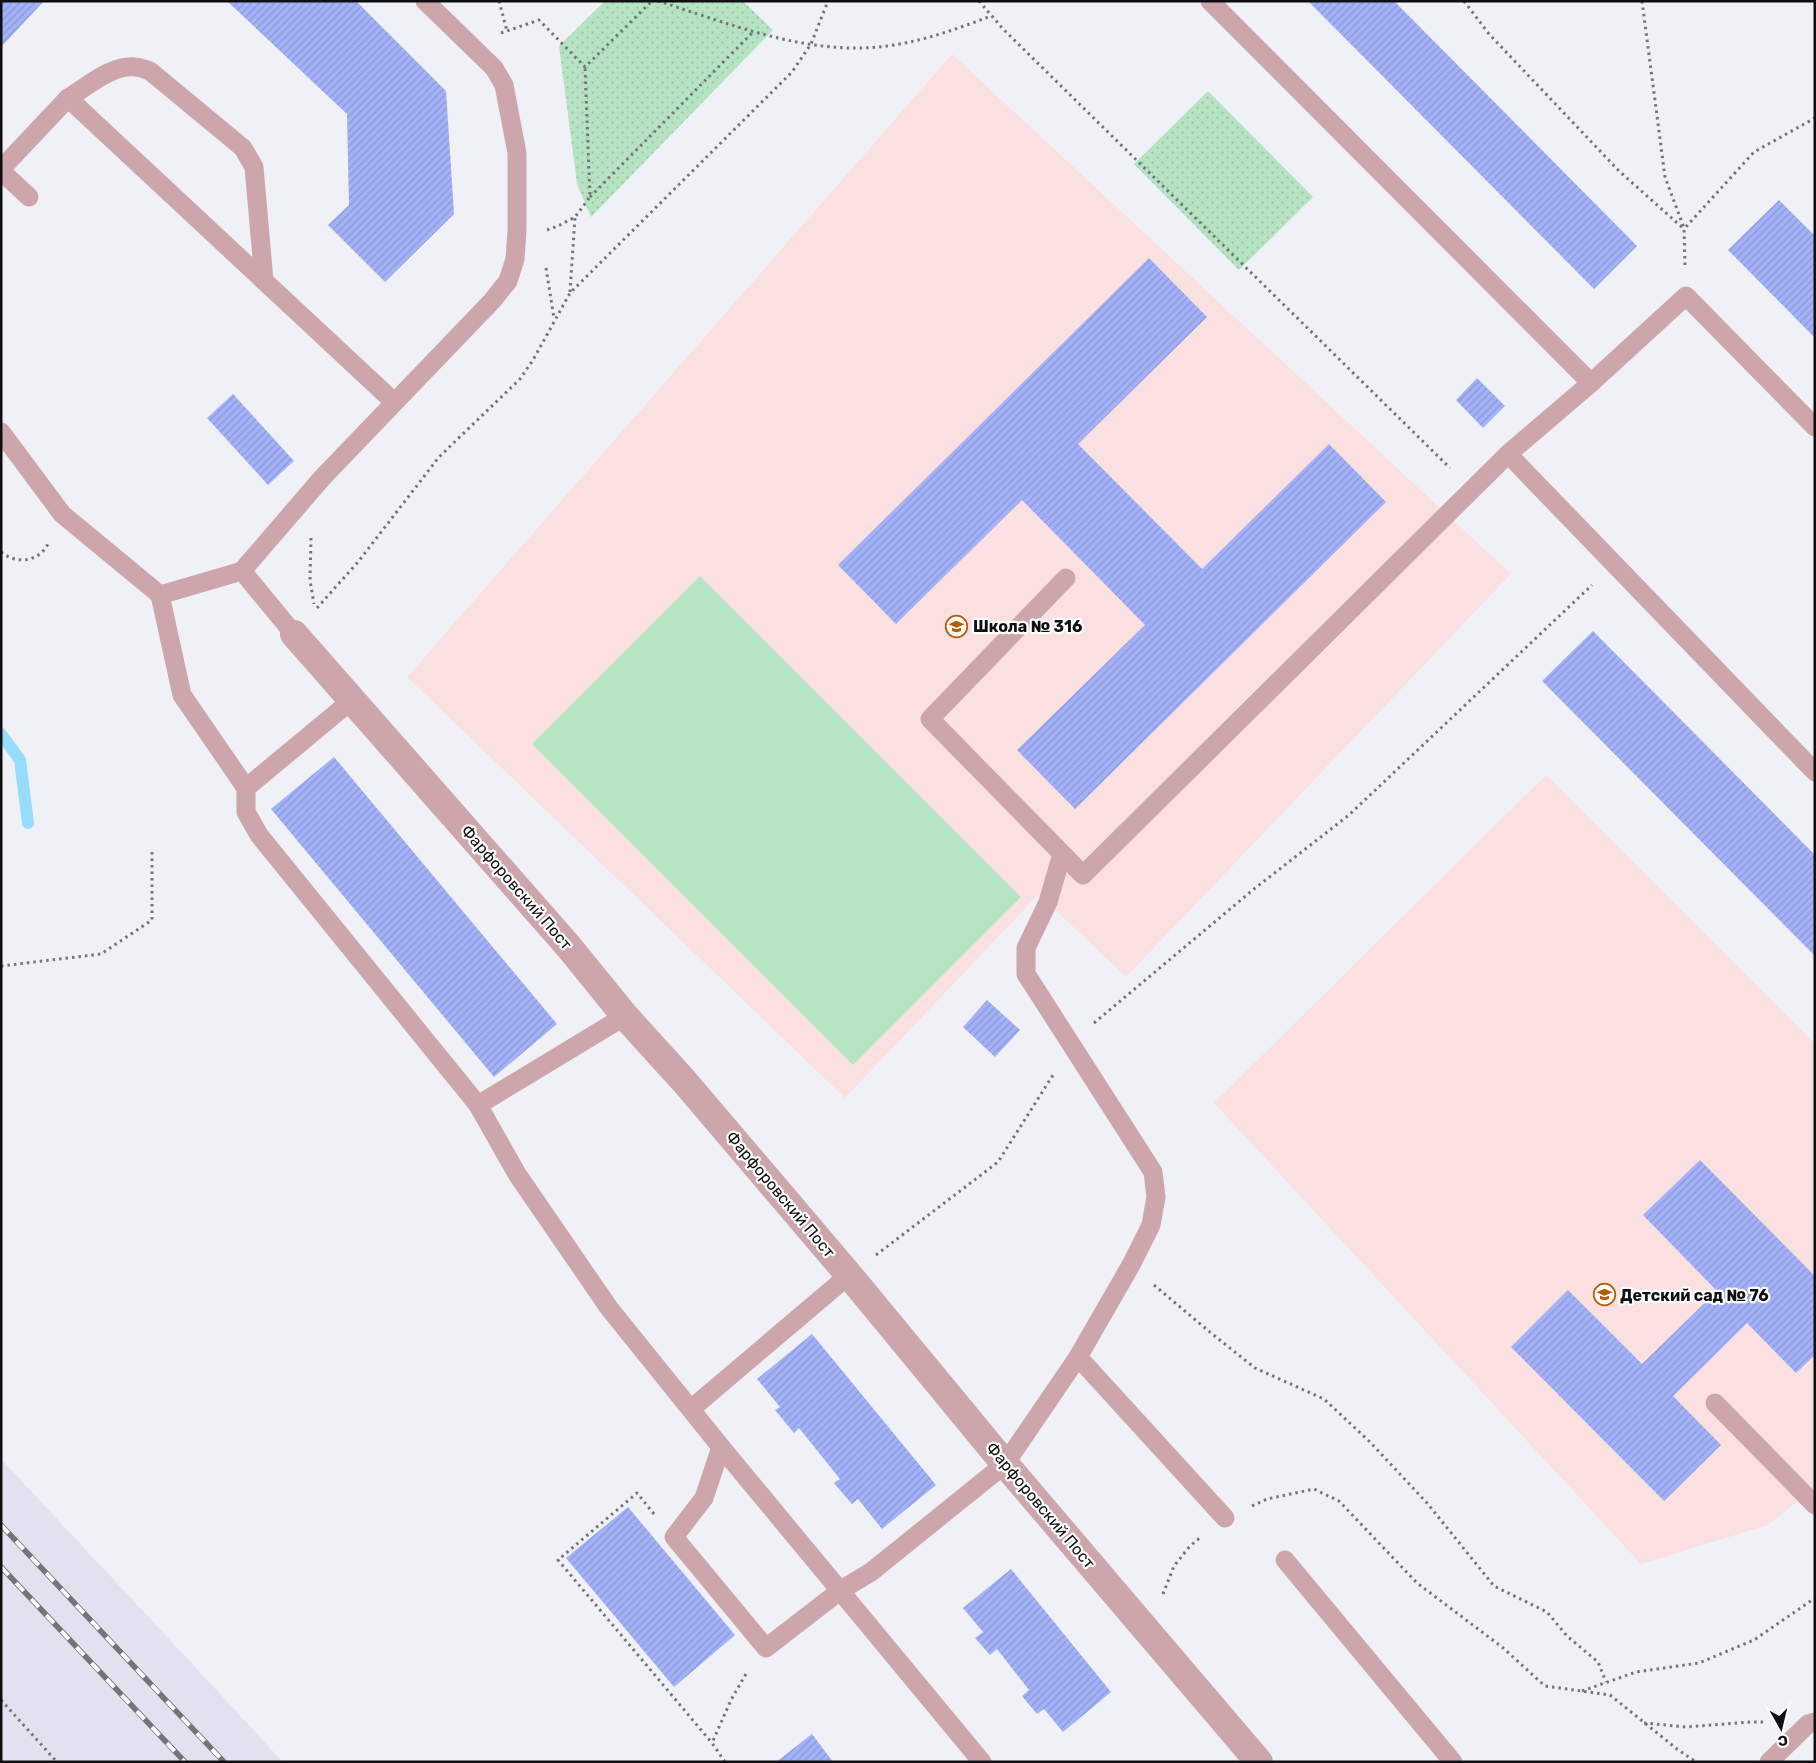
<svg xmlns="http://www.w3.org/2000/svg" width="1816" height="1763" font-family="Rubik,sans-serif">
	<style>
		.built { fill: #e0e3ef }
		.education { fill: #fbe0e2 }
		.grass { fill: url(#grass-dots) }
		.pitch { fill: #b6e4c3 }
		.lines { fill: none; stroke-linecap: round; stroke-linejoin: round }
		.stream { stroke: #96ddfb; stroke-width: 12 }
		.building { fill: url(#building-hatch) }
		.path { stroke: #757679; stroke-width: 3; stroke-dasharray: 2.5 4; stroke-linecap: butt }
		.lane { stroke: #cda6ac; stroke-width: 19 }
		.street { stroke: #cda6ac; stroke-width: 28 }
		.rail-casing { stroke: #737478; stroke-width: 5.5 }
		.rail { stroke: #fefefe; stroke-width: 4; stroke-dasharray: 11; stroke-linecap: butt }
		.labels { text-anchor: middle; stroke-width: 4.5; stroke-linejoin: round; paint-order: stroke }
		.poi-label { font-size: 16px; font-weight: bold; fill: #0f0f11; stroke: #fefefe; text-anchor: start }
		.street-label { font-size: 16px; fill: #0f0f11; stroke: #fefefe }
	</style>
	<defs>
		<pattern id="grass-dots" width="8" height="8" patternUnits="userSpaceOnUse" patternTransform="scale(1.25)"><rect width="8" height="8" fill="#b6e4c3"/><path d="M2 2h.1M6 6h.1" fill="none" stroke="#9bc2a6" stroke-width="1.8" stroke-linecap="round"/></pattern>
		<pattern id="building-hatch" width="6" height="6" patternUnits="userSpaceOnUse" patternTransform="scale(1.25)"><rect width="6" height="6" fill="#a3b2f9"/><path d="M-1 1l2-2M0 6l6-6M5 7l2-2" fill="none" stroke="#8b98d4"/></pattern>
	</defs>
	<rect width="100%" height="100%" fill="#eff1f7"/>
	<polygon class="built" points="1,1459 156,1625 283,1762 1,1762"/>
	<g class="education">
		<polygon points="952,54 1511,574 1126,977 1048,903 1038,895 845,1098 407,677"/>
		<polygon points="1546,775 1815,1044 1815,1487 1768,1525 1641,1564 1214,1103"/>
	</g>
	<g class="grass">
		<polygon points="605,1 743,1 773,30 591,217 577,184 559,46"/>
		<polygon points="1208,91 1313,197 1239,270 1134,164"/>
	</g>
	<polygon class="pitch" points="700,576 1021,897 853,1065 532,744"/>
	<g class="lines">
		<polyline class="stream" points="1,734 20,760 28,823"/>
	</g>
	<g class="building">
		<polygon points="1,1 44,1 1,47"/>
		<polygon points="227,1 356,1 446,91 454,214 385,282 328,225 349,205 347,114"/>
		<polygon points="1308,1 1394,1 1637,246 1594,289"/>
		<polygon points="1779,200 1815,236 1815,338 1728,250"/>
		<polygon points="1149,258 1207,317 1078,444 1202,569 1329,444 1386,502 1075,809 1017,750 1145,625 1022,500 896,624 838,565"/>
		<polygon points="1477,378 1505,406 1483,428 1456,400"/>
		<polygon points="233,394 294,461 268,485 207,418"/>
		<polygon points="1593,631 1815,855 1815,956 1542,681"/>
		<polygon points="334,757 557,1024 494,1077 271,809"/>
		<polygon points="987,1000 1020,1030 995,1057 963,1027"/>
		<polygon points="1700,1160 1815,1276 1815,1355 1796,1373 1747,1323 1673,1396 1721,1445 1664,1501 1511,1347 1568,1290 1642,1364 1717,1291 1643,1215"/>
		<polygon points="812,1334 936,1485 882,1529 858,1499 852,1504 844,1495 834,1483 840,1479 799,1428 794,1433 775,1410 780,1407 757,1379"/>
		<polygon points="628,1507 735,1635 674,1687 566,1558"/>
		<polygon points="1011,1569 1111,1692 1063,1732 1044,1709 1037,1714 1022,1696 1029,1690 997,1649 990,1655 983,1647 975,1638 983,1632 963,1608"/>
		<polygon points="812,1734 833,1762 776,1762"/>
	</g>
	<g class="lines">
		<g class="path">
			<polyline points="499,1 507,31"/>
			<path d="M658,1C721,21 791,49 858,48C904,48 949,32 991,16"/>
			<polyline points="979,1 1003,29 1450,468"/>
			<polyline points="1464,1 1489,34 1619,171 1684,229"/>
			<polyline points="1642,1 1665,177 1684,228"/>
			<polyline points="501,33 539,20 585,67 652,1"/>
			<polyline points="590,197 754,31"/>
			<polyline points="547,230 558,226 575,217 590,197 585,67"/>
			<polyline points="1685,265 1684,229 1754,152 1815,118"/>
			<polyline points="546,268 554,318"/>
			<polyline points="570,292 575,217"/>
			<polyline points="311,538 310,580 314,604"/>
			<path d="M1,552C17,565 40,562 49,542"/>
			<polyline points="317,608 358,562 439,457 520,379 533,360 570,293 792,72 811,44 828,1"/>
			<polyline points="1,966 101,954 152,920 152,852"/>
			<polyline points="1094,1023 1254,889 1349,815 1592,585"/>
			<polyline points="876,1255 998,1162 1053,1075"/>
			<polyline points="1154,1285 1211,1333 1255,1368 1324,1399 1370,1442 1427,1503 1494,1586 1547,1612 1567,1636 1598,1662 1606,1682"/>
			<polyline points="1252,1506 1267,1499 1314,1489 1339,1501 1417,1583 1502,1647 1545,1686 1610,1695 1677,1749 1696,1762"/>
			<polyline points="654,1514 637,1493 558,1560 712,1743"/>
			<polyline points="1163,1594 1174,1566 1190,1546 1202,1536"/>
			<polyline points="1582,1691 1636,1672 1699,1663 1754,1640 1815,1598"/>
			<polyline points="1,1700 57,1762"/>
			<polyline points="1644,1723 1686,1727 1751,1722 1765,1722"/>
			<polyline points="725,1762 712,1743 731,1700 747,1672"/>
		</g>
		<g class="lane">
			<polyline points="1210,1 1591,383"/>
			<path d="M68,98C88,86 111,65 135,67C140,67 146,70 150,71L243,148L254,167L264,281"/>
			<polyline points="1,169 68,98 394,402"/>
			<polyline points="1,171 29,197"/>
			<polyline points="1,432 62,514 160,595 242,571 322,478 492,301 508,281 515,259 517,231 517,153 504,85 494,68 425,1"/>
			<polyline points="1508,454 1815,772"/>
			<polyline points="242,571 294,634"/>
			<polyline points="1066,578 930,719 1083,875 1508,454 1591,383 1686,296 1815,427"/>
			<polyline points="160,595 182,695 246,788"/>
			<polyline points="352,700 246,788 246,812 259,835 478,1105 517,1174 609,1308 721,1447 982,1762"/>
			<polyline points="478,1105 625,1016"/>
			<polyline points="1078,1357 1225,1518"/>
			<polyline points="1715,1403 1815,1505"/>
			<polyline points="691,1409 849,1275"/>
			<polyline points="721,1447 704,1498 674,1537 766,1648 841,1590 871,1572 1005,1464 1078,1357 1131,1265 1151,1225 1156,1197 1153,1172 1026,974 1026,948 1048,902 1062,854"/>
			<polyline points="1285,1560 1453,1762"/>
			<polyline points="1769,1762 1808,1724 1815,1722"/>
		</g>
		<polyline class="street" points="294,634 569,947 625,1016 684,1081 849,1275 1005,1464 1259,1762"/>
		<defs>
			<g id="rail">
				<polyline points="1,1525 224,1762"/>
				<polyline points="1,1567 185,1762"/>
			</g>
		</defs>
		<use href="#rail" class="rail-casing"/>
		<use href="#rail" class="rail"/>
	</g>
	<defs>
		<symbol id="school-ring" viewBox="-11 -11 22 22"><circle r="9.5" fill="#fefefe" stroke="#b75b03" stroke-width="1.5"/><path d="M0-5L7-2L0 1L-7-2ZM-4 1L0 2.5L4 1V4Q0 6-4 4Z" fill="#b75b03"/></symbol>
	</defs>
	<g fill-rule="evenodd">
		<use href="#school-ring" x="944" y="614" width="25" height="25"/>
		<use href="#school-ring" x="1592" y="1282" width="25" height="25"/>
	</g>
	<g class="labels">
		<g class="poi-label">
			<text x="973" y="632">Школа № 316</text>
			<text x="1620" y="1301">Детский сад № 76</text>
		</g>
		<g class="street-label">
			<text transform="translate(517 887) rotate(49)" y="6">Фарфоровский Пост</text>
			<text transform="translate(781 1194) rotate(50)" y="6">Фарфоровский Пост</text>
			<text transform="translate(1041 1505) rotate(50)" y="6">Фарфоровский Пост</text>
		</g>
	</g>
	<rect width="1816" height="1763" fill="none" stroke="#0f0f11" stroke-width="5"/>
	<g transform="translate(1781 1728) rotate(172)" stroke="#fefefe" stroke-width="4" paint-order="stroke">
	<path d="M0-4L9 19L0 12L-9 19Z" fill="#0f0f11"/>
	<text y="-8" font-size="14" font-weight="bold" text-anchor="middle" fill="#0f0f11">С</text>
	</g>
</svg>
